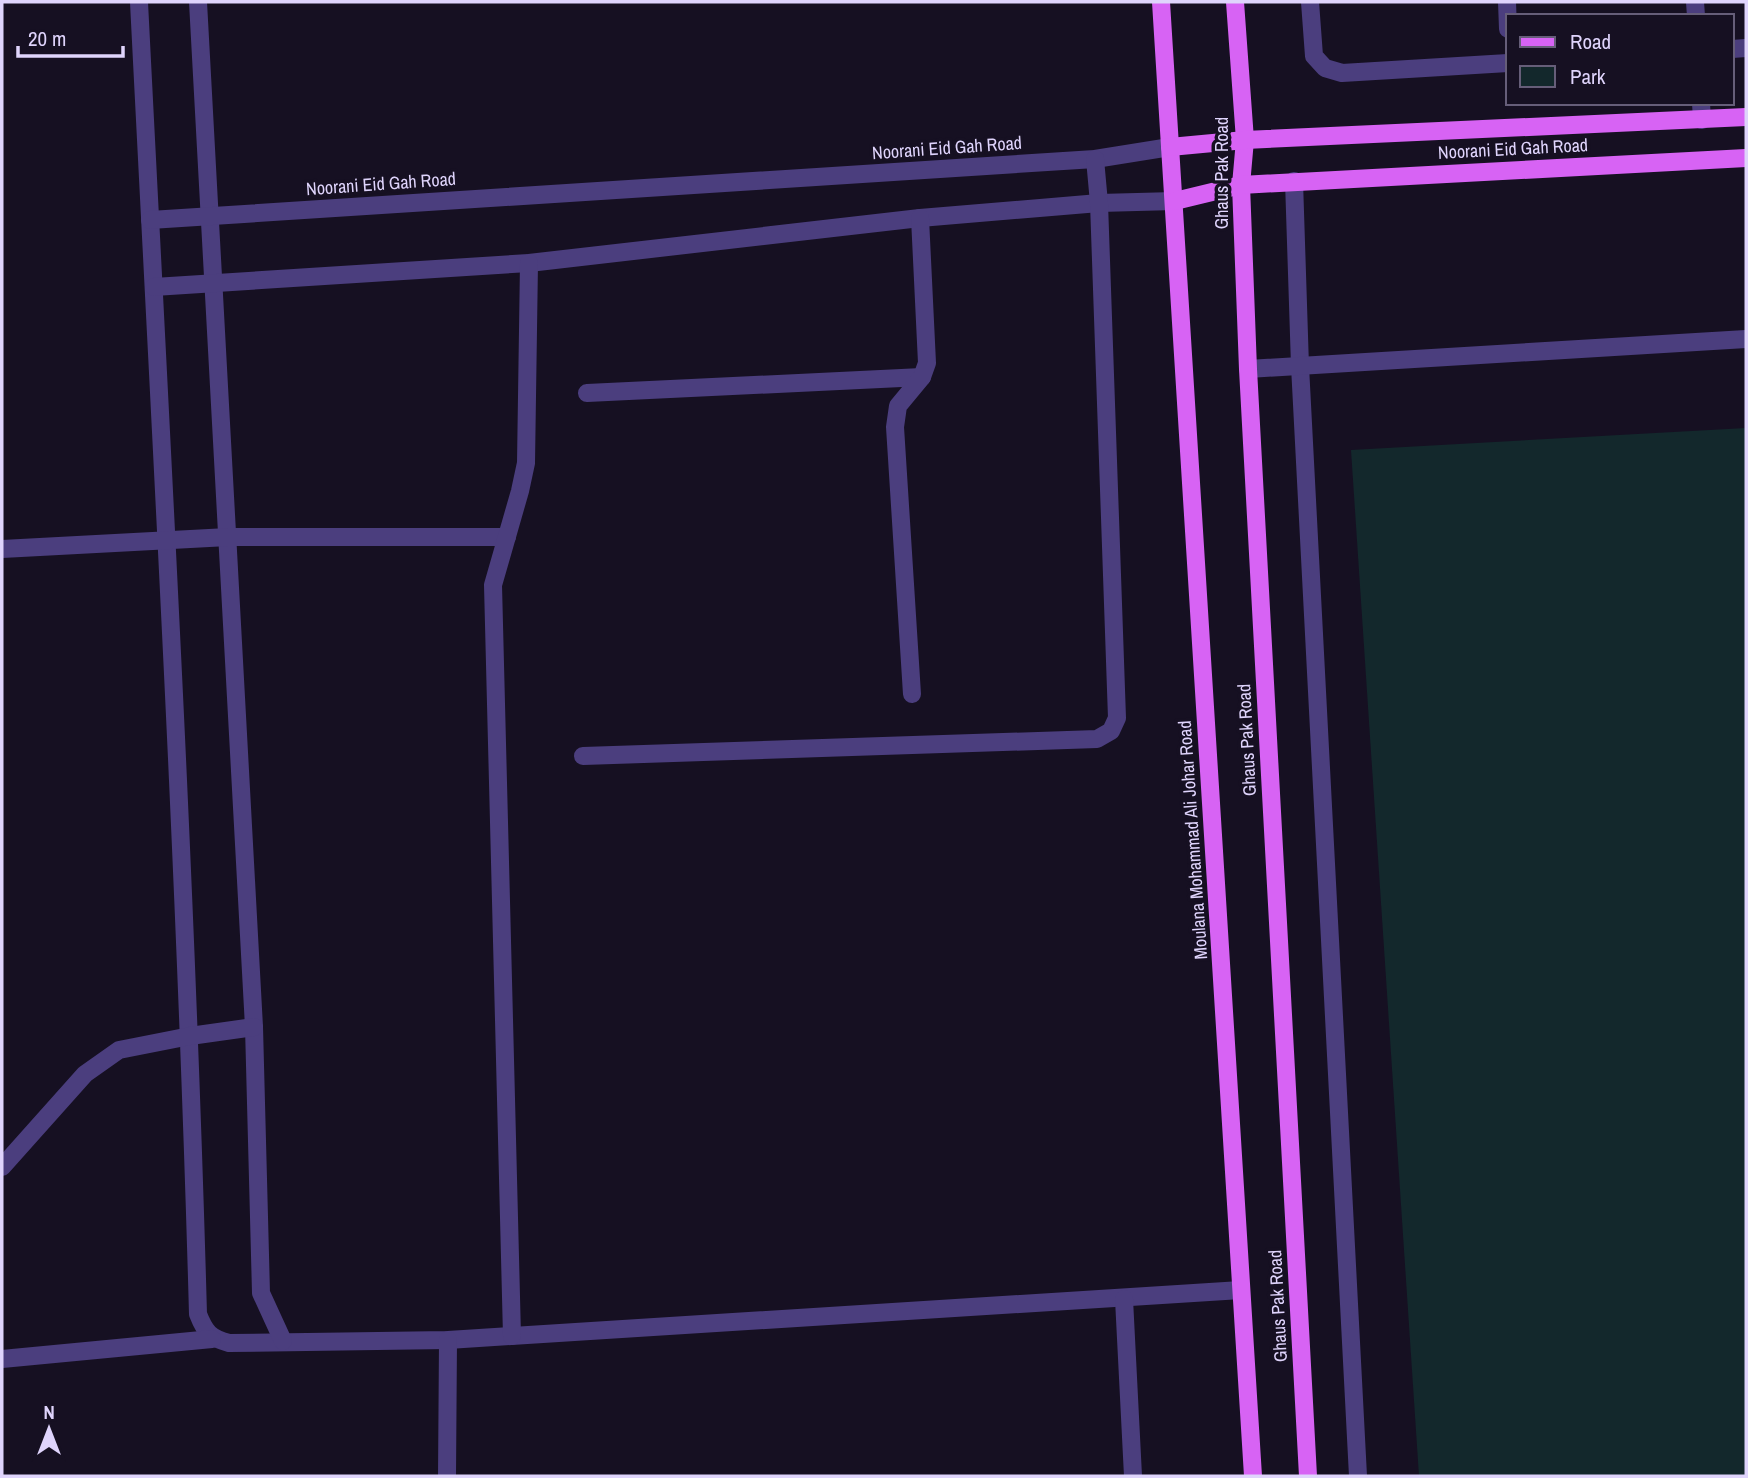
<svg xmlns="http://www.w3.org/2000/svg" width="1748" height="1478" font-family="'Archivo Narrow',sans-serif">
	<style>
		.green { fill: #13282c }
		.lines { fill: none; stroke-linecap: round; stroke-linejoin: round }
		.minor { stroke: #4b3e7e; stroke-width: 18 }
		.major { stroke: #d763f4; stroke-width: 18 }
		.labels { text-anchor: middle; stroke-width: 7; stroke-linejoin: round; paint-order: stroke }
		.street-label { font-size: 18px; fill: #dfd4fc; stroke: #161022 }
	</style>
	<rect width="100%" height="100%" fill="#161022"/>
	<polygon class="green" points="1746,428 1746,1476 1419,1476 1351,450"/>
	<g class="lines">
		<g class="minor">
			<path d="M139,2C161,439 186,876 198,1314C205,1332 210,1338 229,1343L448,1340L1241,1290"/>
			<polyline points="198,2 254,1027 261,1293 283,1341"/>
			<polyline points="1310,2 1314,56 1325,68 1342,73 1508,63"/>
			<polyline points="1507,2 1508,29"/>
			<polyline points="1695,2 1696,16"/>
			<polyline points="1732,49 1746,48"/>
			<polyline points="1701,103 1702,120"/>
			<polyline points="1294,181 1300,366 1358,1476"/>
			<polyline points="150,220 1095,159 1170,147"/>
			<polyline points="154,287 529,263 920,218 1099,203 1175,201"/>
			<polyline points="1248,369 1746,339"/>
			<polyline points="587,393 922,377"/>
			<polyline points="2,549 228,537 507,537"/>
			<polyline points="912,694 895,427 898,406 922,377 927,363 920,218"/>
			<polyline points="583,756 1097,739 1111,731 1117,718 1099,203 1095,159"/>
			<polyline points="2,1167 85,1074 119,1050 190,1036 254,1027"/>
			<polyline points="1124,1299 1133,1476"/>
			<polyline points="512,1336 493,585 520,491 526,463 529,263"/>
			<polyline points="2,1359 212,1339"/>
			<polyline points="447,1476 448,1340"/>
		</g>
		<g class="major">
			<polyline points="1161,2 1253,1476"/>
			<polyline points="1235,2 1245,140 1241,185 1248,369 1308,1476"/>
			<polyline points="1170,147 1245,140 1746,117"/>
			<polyline points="1175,201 1241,185 1746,158"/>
		</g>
	</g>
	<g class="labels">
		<g class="street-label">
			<text transform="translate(947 148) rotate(-4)" y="6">Noorani Eid Gah Road</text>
			<text transform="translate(1513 149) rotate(-3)" y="6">Noorani Eid Gah Road</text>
			<text transform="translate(1222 173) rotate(-90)" y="6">Ghaus Pak Road</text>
			<text transform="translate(381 184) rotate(-4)" y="6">Noorani Eid Gah Road</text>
			<text transform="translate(1247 740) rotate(-93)" y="6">Ghaus Pak Road</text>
			<text transform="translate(1193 840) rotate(-94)" y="6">Moulana Mohammad Ali Johar Road</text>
			<text transform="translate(1278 1306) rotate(-93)" y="6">Ghaus Pak Road</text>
		</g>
	</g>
	<rect width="1748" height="1478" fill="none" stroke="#dfd4fc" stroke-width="7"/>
	<rect x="1506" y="14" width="228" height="91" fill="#161022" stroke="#665e79" stroke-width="2"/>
	<rect x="1520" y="37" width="35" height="10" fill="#d763f4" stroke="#665e79" stroke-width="2"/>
	<text x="1570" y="49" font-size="21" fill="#dfd4fc">Road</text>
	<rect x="1520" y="66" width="35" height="21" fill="#13282c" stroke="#665e79" stroke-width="2"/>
	<text x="1570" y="84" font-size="21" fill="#dfd4fc">Park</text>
	<g transform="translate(49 1429)" stroke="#161022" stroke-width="5" paint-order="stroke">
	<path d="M0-5L12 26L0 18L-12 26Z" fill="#dfd4fc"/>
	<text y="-10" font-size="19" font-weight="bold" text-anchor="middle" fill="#dfd4fc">N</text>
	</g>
	<path d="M18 46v10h105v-10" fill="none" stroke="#dfd4fc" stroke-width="3.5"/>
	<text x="28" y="46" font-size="21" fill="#dfd4fc" stroke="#161022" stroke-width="5" paint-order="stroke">20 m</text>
</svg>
